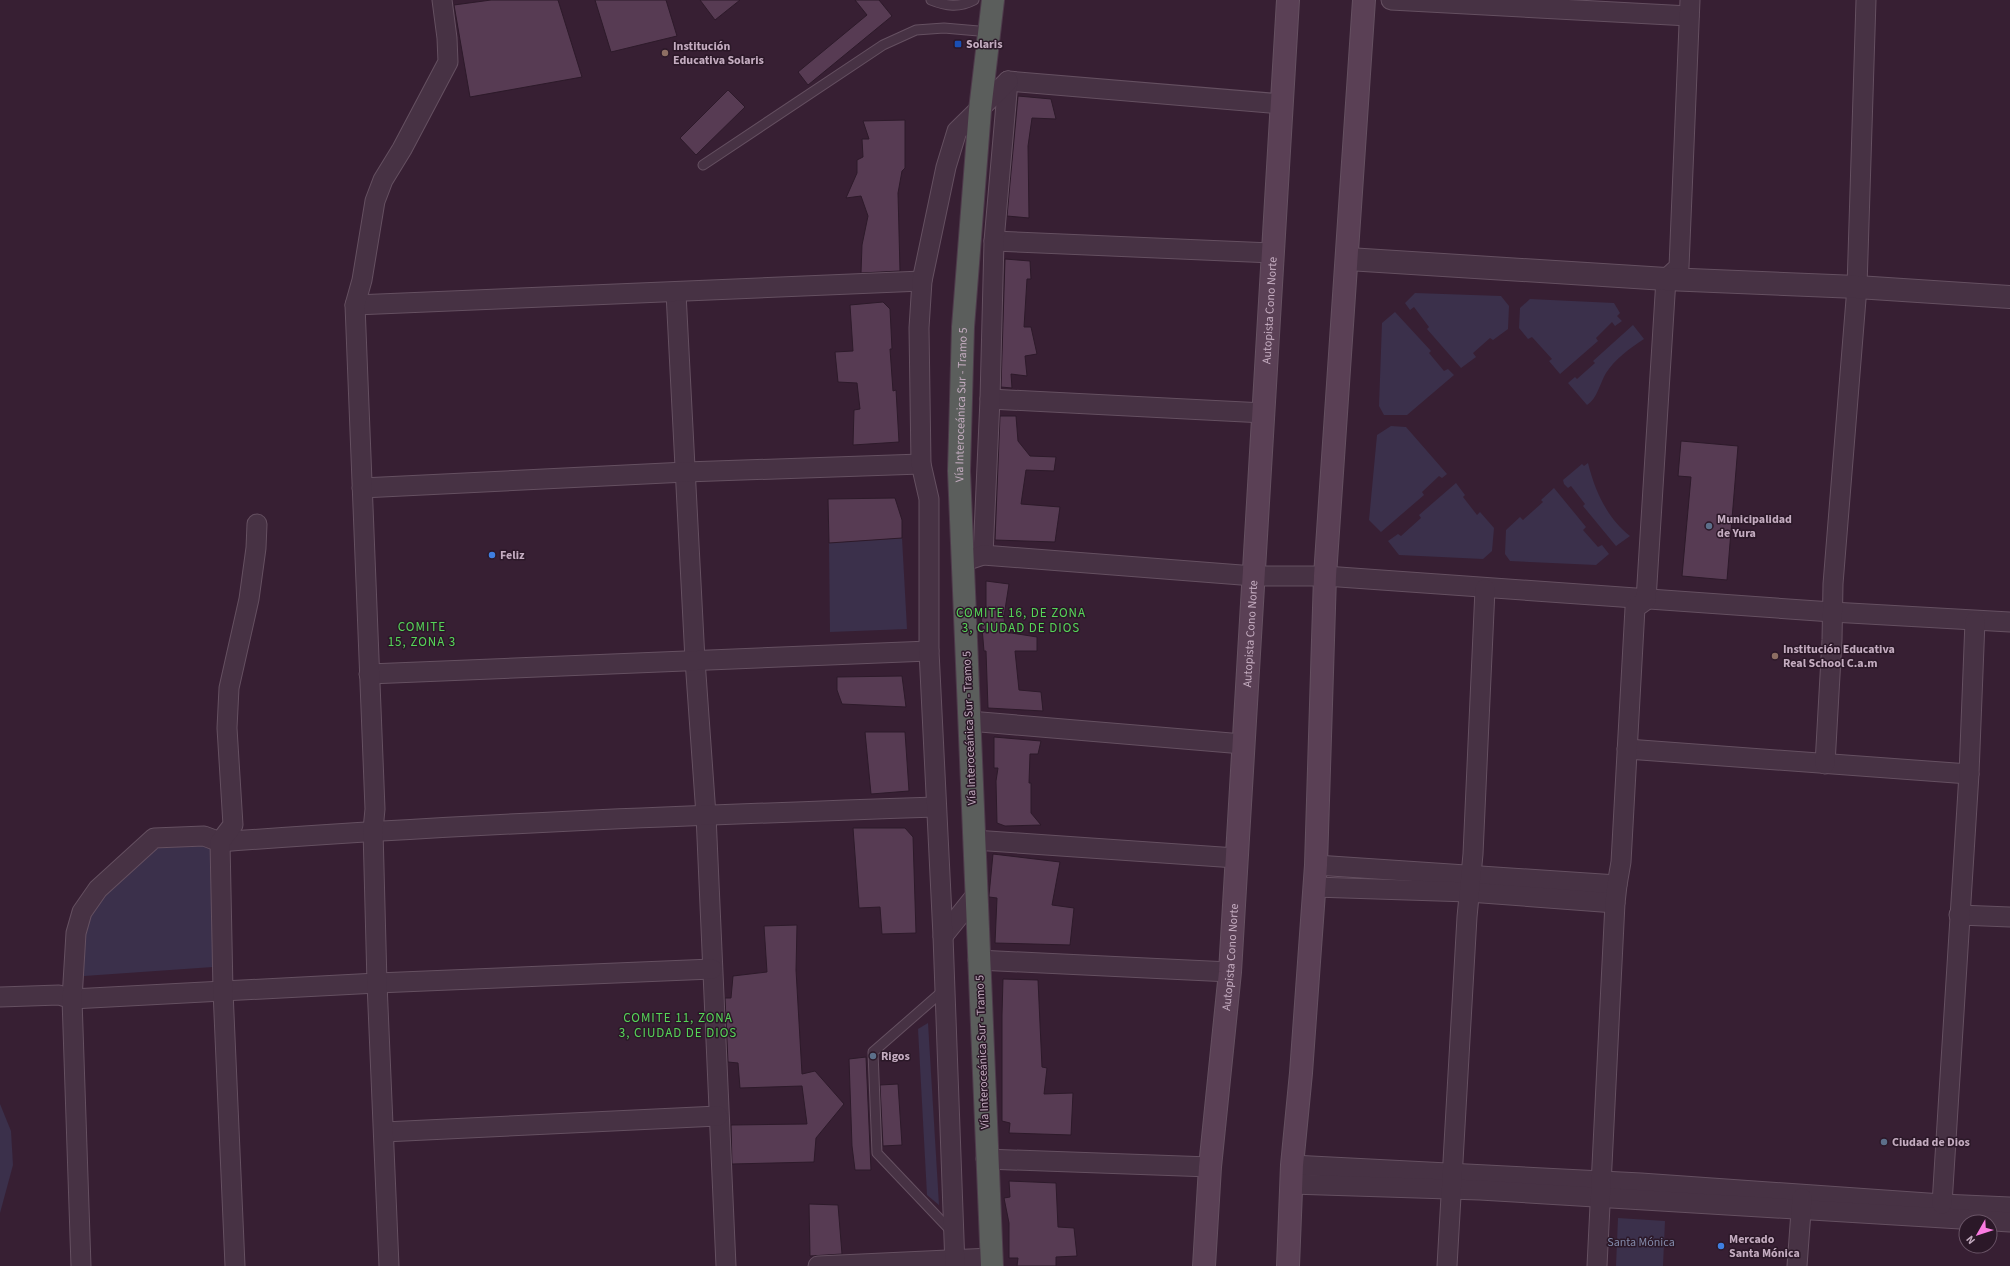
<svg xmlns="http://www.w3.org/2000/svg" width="2010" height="1266" font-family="'Source Sans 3',sans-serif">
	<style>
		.green { fill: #3b304b }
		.building { fill: #573b53; stroke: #2d1a2a }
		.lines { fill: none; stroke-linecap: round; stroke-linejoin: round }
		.service-casing { stroke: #655061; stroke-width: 11 }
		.minor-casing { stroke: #655061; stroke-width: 21 }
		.tertiary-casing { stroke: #655061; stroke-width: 24 }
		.secondary-casing { stroke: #655061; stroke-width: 24 }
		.trunk-casing { stroke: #4e3a4b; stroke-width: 24 }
		.service { stroke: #473244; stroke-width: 9 }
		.minor { stroke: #473244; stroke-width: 19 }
		.tertiary { stroke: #473244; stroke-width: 22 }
		.secondary { stroke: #5a4055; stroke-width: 22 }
		.trunk { stroke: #5b5e5c; stroke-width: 22 }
		.transit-dot { fill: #1a4fb4; stroke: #2b1828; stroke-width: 1.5 }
		.education-dot { fill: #8d6e63; stroke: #2b1828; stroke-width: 1.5 }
		.service-dot { fill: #5c6f8a; stroke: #2b1828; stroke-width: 1.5 }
		.shop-dot { fill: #3f7fe0; stroke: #2b1828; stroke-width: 1.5 }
		.labels { text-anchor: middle; stroke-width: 3; stroke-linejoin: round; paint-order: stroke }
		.poi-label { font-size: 12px; font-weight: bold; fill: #c4acc0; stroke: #2b1828; text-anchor: start }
		.street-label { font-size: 12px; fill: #c4acc0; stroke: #2b1828 }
		.park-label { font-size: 12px; fill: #838aaa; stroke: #2b1828 }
		.neighbourhood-label { font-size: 13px; letter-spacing: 1px; fill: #56d558; stroke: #2b1828 }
	</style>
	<rect width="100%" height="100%" fill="#371f33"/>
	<g class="green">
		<polygon points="1415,293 1501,296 1509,306 1508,329 1493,340 1490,338 1473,353 1476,357 1461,368 1427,329 1429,327 1414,307 1410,310 1405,303"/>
		<polygon points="1530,299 1614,303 1620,313 1617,316 1622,321 1615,326 1612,322 1596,338 1598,341 1560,374 1549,361 1552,359 1532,337 1528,339 1519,328 1520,308"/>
		<polygon points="1395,312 1431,351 1429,353 1444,371 1448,369 1454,375 1407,415 1384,415 1379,406 1382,323"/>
		<path d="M1633,325L1644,339C1630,348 1615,359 1606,373C1600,383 1597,399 1587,405L1568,383L1575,377L1577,379L1595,363L1593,361Z"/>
		<polygon points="1391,426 1406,427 1447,474 1442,478 1439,476 1422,492 1424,495 1381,532 1369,520 1377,435"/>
		<path d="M1588,463C1595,491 1607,518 1630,536L1616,546L1583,506L1585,504L1571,486L1568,488L1564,484L1563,480L1582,464L1584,466Z"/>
		<polygon points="1456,483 1465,495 1463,497 1477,515 1480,512 1494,528 1492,551 1483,559 1399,555 1388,541 1398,534 1401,536 1421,518 1419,515"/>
		<polygon points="1554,488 1586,527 1583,530 1598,547 1602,545 1609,554 1596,565 1510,561 1505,554 1506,530 1520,517 1523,520 1543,502 1541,500"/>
		<polygon points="902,538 907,629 830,632 829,543"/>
		<path d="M156,846H211L213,967L84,976C84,957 81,936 88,918C95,896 138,862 156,846Z"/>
		<polygon points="928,1023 939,1205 927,1195 918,1029"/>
		<polygon points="0,1104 11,1131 13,1165 0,1213"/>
		<polygon points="1618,1218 1665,1221 1663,1266 1616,1266"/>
	</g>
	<g class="building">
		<polygon points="491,0 558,0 582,77 470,97 454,5"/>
		<polygon points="595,0 666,0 677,36 611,52"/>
		<polygon points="700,0 740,0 715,20"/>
		<polygon points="855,0 879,0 892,16 808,85 798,72 867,15"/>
		<polygon points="728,90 745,107 696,155 680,138"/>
		<polygon points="1018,96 1051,99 1056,119 1032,118 1028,146 1029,218 1007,216"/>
		<polygon points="905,120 905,168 902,171 898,193 900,271 861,273 862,245 868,216 861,196 846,198 857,173 857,160 863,157 862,139 869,139 863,121"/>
		<polygon points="1005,259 1030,261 1031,279 1027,279 1024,327 1031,327 1037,354 1025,356 1027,376 1011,374 1012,388 1001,387"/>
		<polygon points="883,302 890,309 892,349 890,349 893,391 896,390 899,442 853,445 854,410 860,409 857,383 838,382 835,352 853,351 850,305"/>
		<polygon points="1000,416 1016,416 1018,441 1030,456 1056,457 1054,471 1026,470 1021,504 1060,507 1055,542 995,540"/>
		<polygon points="1681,441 1738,446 1727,580 1682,576 1691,477 1678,476"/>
		<polygon points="895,498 902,520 902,538 829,543 828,499"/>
		<polygon points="986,581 1009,584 1004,616 1005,632 1037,637 1037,651 1015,651 1019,690 1041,692 1043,711 988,708 986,651 984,651 981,616 986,616"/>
		<polygon points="902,676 906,707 842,704 837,690 837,677"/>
		<polygon points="865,732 905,732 909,791 871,794"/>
		<polygon points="994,737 1041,741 1038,754 1030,754 1029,783 1031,783 1031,813 1041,825 1005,826 997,823 996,781 998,768 994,768"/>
		<polygon points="853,828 905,828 913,837 916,933 882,934 880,907 859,908"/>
		<polygon points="993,854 1060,862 1052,905 1074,908 1070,945 995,943 997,898 989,897 989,895"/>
		<polygon points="797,925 796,970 802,1074 815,1071 844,1104 816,1138 814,1162 732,1164 731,1125 807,1124 802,1086 740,1088 738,1063 728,1062 725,998 731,998 733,976 767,972 764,926"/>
		<polygon points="1003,979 1038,980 1042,1067 1047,1068 1044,1094 1073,1093 1071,1135 1009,1133 1010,1123 1002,1121 1002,1015"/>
		<polygon points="866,1057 871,1170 855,1170 852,1146 849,1059"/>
		<polygon points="898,1084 902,1145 883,1146 880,1085"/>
		<polygon points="1009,1181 1056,1183 1058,1227 1074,1228 1077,1256 1056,1257 1056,1266 1017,1266 1018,1258 1009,1258 1009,1223 1004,1198 1010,1197"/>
		<polygon points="809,1204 838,1205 842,1254 810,1256"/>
	</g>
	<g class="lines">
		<defs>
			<g id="service">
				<path d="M931,0C946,6 959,8 974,0"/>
				<polyline points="703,165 883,45 916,30 944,28 990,32"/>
				<polyline points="944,990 873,1052 877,1153 952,1232"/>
			</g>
			<g id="minor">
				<polyline points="1391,0 1689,16"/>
				<polyline points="1008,81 1282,104"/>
				<polyline points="994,241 1273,253"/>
				<polyline points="676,293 695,660 706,815 726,1266"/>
				<polyline points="355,305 922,281"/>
				<polyline points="990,399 1264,413"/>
				<polyline points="362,488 686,472 921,464"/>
				<polyline points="983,555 990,399 994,241 1008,81"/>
				<polyline points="962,562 983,555 1254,576 1325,576 1832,612 2010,622"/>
				<polyline points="369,674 929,651"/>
				<polyline points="969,721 1243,744"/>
				<polyline points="1627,749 1969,774"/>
				<polyline points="1825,764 1832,640 1833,584 1857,287 1866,0"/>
				<polyline points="974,840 1236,858"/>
				<polyline points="1316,865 1617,885"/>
				<polyline points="1314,887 1469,892 1615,903"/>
				<polyline points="1959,915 2010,917"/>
				<polyline points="943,936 976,895"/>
				<polyline points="978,960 1230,972"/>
				<polyline points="0,997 59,995 72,999 377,983 712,969"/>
				<polyline points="384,1132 718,1116"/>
				<polyline points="986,1159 1210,1167"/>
				<polyline points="1292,1165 1641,1183 1942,1204 2010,1207"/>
				<polyline points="1291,1184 1480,1190 2010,1222"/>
				<polyline points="1942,1204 1969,774 1975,621"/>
				<path d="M81,1266L72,999L76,933L82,912L98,889L154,838L204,836L220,842C458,824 697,815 936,807"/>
				<polyline points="235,1266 223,991 220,842 233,825 227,728 229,688 249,599 256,548 257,524"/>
				<polyline points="389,1266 377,983 373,830 375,809 355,305 362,280 375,201 383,180 402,149 448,62 447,38 442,0"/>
				<polyline points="818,1266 991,1258"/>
				<polyline points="955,1266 943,936 929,651 929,499 921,464 919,328 922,281 946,167 957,131 1008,81"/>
				<polyline points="1447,1266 1467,917 1473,854 1485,589"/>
				<polyline points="1597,1266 1615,903 1617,885 1621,862 1635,608 1646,600 1666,279 1679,267 1690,0"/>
				<polyline points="1797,1266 1802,1198"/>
			</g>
			<polyline id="tertiary" points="1348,259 1666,279 1857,287 2010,297"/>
			<g id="secondary">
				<path id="s1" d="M1204,1266L1210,1167L1230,972L1288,0"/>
				<polyline points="1288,1266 1292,1165 1301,1073 1316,865 1325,576 1364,0"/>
			</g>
			<g id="trunk">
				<path id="s2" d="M992,1266L959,471L963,327L980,110L993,0"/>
			</g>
		</defs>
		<use href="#service" class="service-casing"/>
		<use href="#minor" class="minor-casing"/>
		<use href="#tertiary" class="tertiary-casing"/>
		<use href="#secondary" class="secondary-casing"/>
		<use href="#trunk" class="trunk-casing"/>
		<use href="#service" class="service"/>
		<use href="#minor" class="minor"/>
		<use href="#tertiary" class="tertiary"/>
		<use href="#secondary" class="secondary"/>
		<use href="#trunk" class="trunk"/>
	</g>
	<rect class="transit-dot" x="954" y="40" width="8" height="8" rx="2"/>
	<g class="education-dot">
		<circle cx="665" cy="53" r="4"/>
		<circle cx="1775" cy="656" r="4"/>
	</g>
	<g class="service-dot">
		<circle cx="1709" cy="526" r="4"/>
		<circle cx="873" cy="1056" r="4"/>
		<circle cx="1884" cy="1142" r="4"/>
	</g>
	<g class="shop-dot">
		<circle cx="492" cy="555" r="4"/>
		<circle cx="1721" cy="1246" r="4"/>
	</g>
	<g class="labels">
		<g class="poi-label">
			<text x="966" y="48">Solaris</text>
			<text x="673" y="50">Institución<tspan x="673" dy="14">Educativa Solaris</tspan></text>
			<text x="1717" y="523">Municipalidad<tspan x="1717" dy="14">de Yura</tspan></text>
			<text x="500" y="559">Feliz</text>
			<text x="1783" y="653">Institución Educativa<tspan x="1783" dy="14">Real School C.a.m</tspan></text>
			<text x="881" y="1060">Rigos</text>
			<text x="1892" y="1146">Ciudad de Dios</text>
			<text x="1729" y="1243">Mercado<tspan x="1729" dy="14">Santa Mónica</tspan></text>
		</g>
		<g class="street-label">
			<text dy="4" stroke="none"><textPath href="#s1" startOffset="958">Autopista Cono Norte</textPath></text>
			<text dy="4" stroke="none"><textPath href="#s2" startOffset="862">Vía Interoceánica Sur - Tramo 5</textPath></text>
			<text dy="4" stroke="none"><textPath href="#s1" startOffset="634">Autopista Cono Norte</textPath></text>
			<text transform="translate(969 728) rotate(-92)" y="4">Vía Interoceánica Sur - Tramo 5</text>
			<text dy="4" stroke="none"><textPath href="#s1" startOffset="310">Autopista Cono Norte</textPath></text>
			<text transform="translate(982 1052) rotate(-92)" y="4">Vía Interoceánica Sur - Tramo 5</text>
		</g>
		<g class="park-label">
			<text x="1641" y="1246">Santa Mónica</text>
		</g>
		<g class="neighbourhood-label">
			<text x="1021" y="617">COMITE 16, DE ZONA<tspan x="1021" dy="15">3, CIUDAD DE DIOS</tspan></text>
			<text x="422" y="631">COMITE<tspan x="422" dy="15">15, ZONA 3</tspan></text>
			<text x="678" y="1022">COMITE 11, ZONA<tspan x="678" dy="15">3, CIUDAD DE DIOS</tspan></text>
		</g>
	</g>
	<g transform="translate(1978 1234) rotate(231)"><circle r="19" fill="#2b1828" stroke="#685365"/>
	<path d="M0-3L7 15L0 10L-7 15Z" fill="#fa7be1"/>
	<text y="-6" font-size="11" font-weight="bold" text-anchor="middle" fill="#c4acc0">N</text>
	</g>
</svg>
